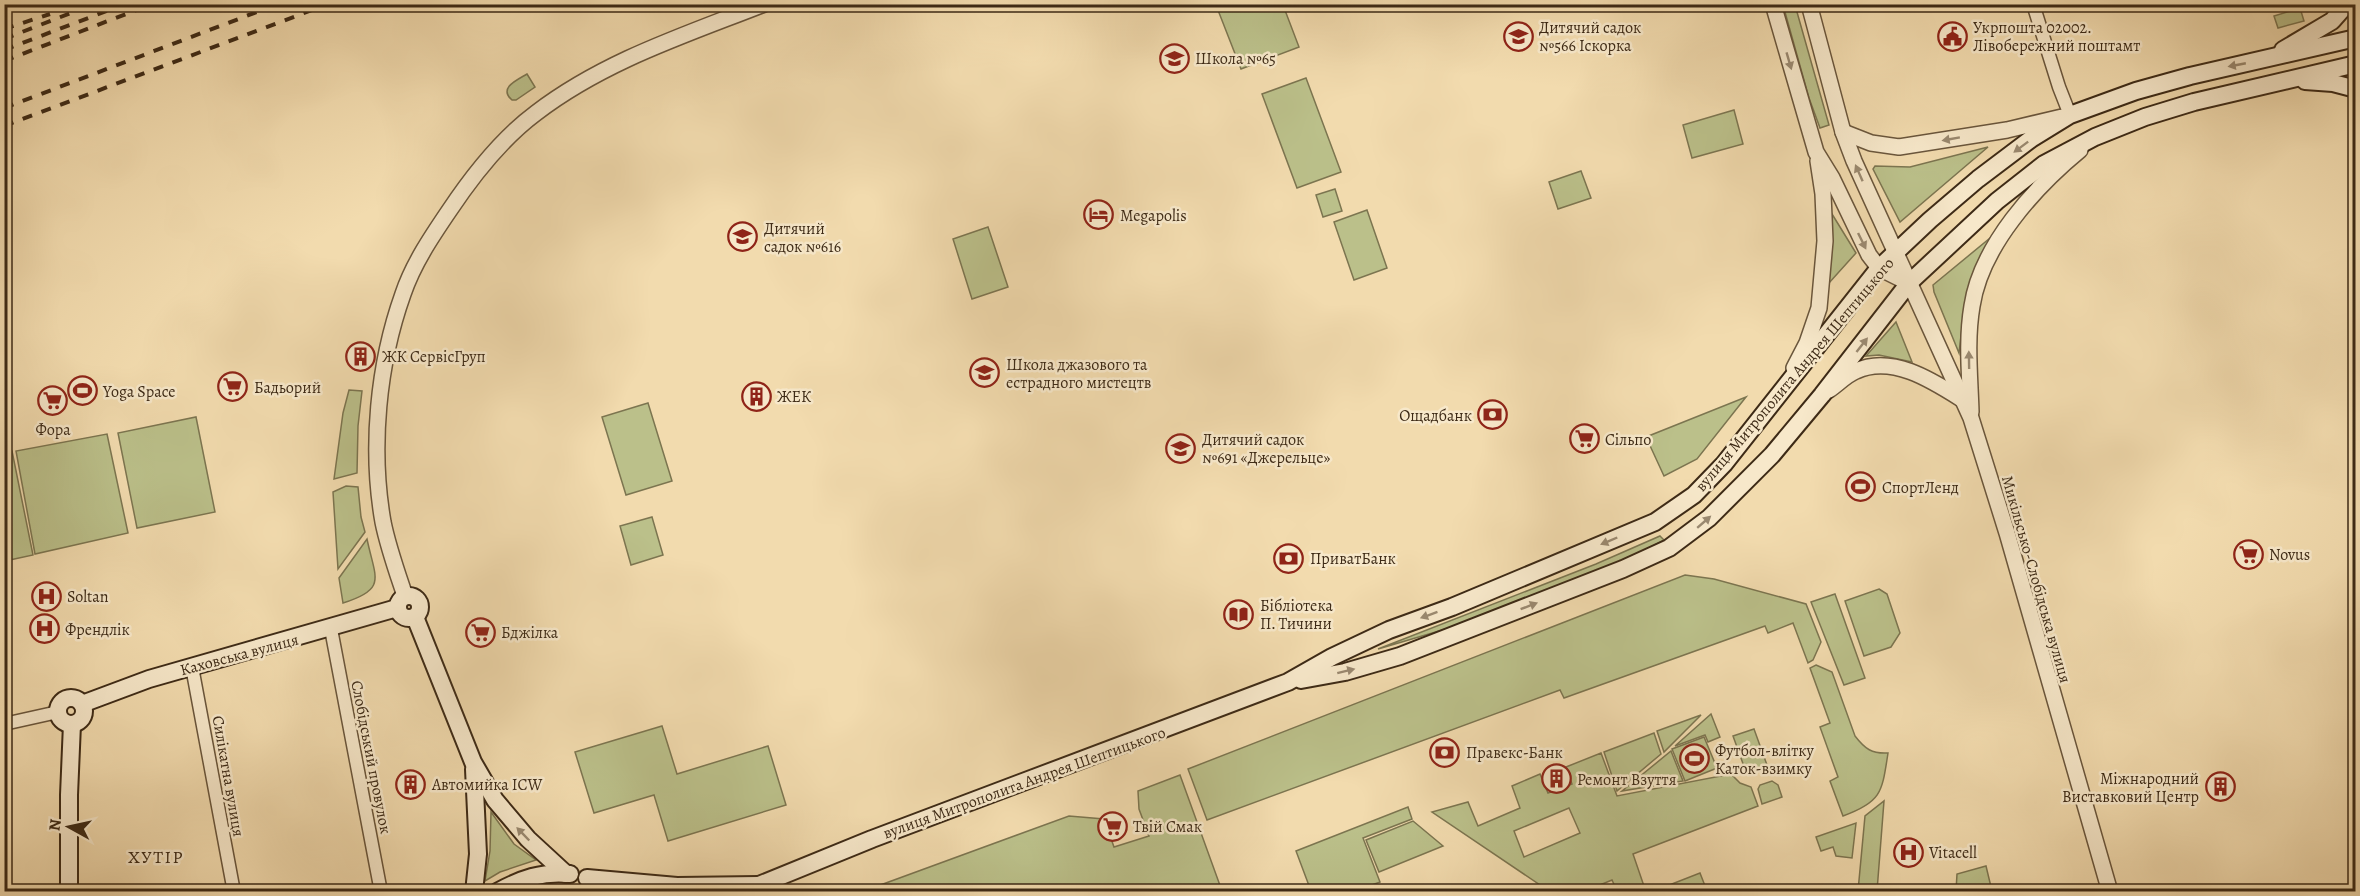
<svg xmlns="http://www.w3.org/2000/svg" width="2360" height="896" font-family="Alegreya,serif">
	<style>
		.green { fill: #bbc08a; stroke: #7c7550; stroke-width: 1.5; fill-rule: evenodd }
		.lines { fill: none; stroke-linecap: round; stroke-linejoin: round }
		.minor-casing { stroke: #6a563c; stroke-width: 15 }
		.tertiary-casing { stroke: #6a563c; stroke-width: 18 }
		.secondary-casing { stroke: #3d2a16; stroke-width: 20 }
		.minor { stroke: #f7e8ca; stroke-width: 12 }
		.tertiary { stroke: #f7e8ca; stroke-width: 15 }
		.secondary { stroke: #f7e8ca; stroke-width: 16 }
		.rail { stroke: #3d2a16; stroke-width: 4; stroke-dasharray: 10 10; stroke-linecap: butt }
		.oneway { fill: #9a8970 }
		.labels { text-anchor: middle; stroke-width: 5; stroke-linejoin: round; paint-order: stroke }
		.poi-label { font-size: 16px; fill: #3d2a16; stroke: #f7e8ca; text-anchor: start }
		.street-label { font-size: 16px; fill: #3d2a16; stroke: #f7e8ca }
		.neighbourhood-label { font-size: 18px; letter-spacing: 1.5px; fill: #3d2a16; stroke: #f7e8ca }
	</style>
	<rect width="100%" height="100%" fill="#f2dbae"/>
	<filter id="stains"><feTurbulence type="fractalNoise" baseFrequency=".00333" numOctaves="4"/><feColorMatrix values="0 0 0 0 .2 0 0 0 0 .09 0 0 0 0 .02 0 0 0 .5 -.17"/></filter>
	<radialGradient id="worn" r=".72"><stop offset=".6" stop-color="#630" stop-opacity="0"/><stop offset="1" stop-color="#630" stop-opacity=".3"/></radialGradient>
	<g class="green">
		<polygon points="1216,5 1283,5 1299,47 1241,69"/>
		<polygon points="1783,5 1795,5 1829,125 1820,128 1809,98"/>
		<polygon points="2300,8 2304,21 2278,28 2274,16"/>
		<path d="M527,74L535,87L516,100H512C498,88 517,80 527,74Z"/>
		<polygon points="1306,78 1341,172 1297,188 1262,94"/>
		<polygon points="1734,110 1743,144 1692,158 1683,125"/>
		<polygon points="1988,147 1900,222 1873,169 1875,166 1910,167"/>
		<polygon points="1581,171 1591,198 1558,209 1549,182"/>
		<polygon points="1335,189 1342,211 1323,217 1316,195"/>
		<polygon points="1367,210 1387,268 1354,280 1334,222"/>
		<polygon points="1832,214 1856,253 1829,283"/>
		<polygon points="988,227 1008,287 972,299 953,239"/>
		<polygon points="2001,229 1978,269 1965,302 1959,353 1934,292 1933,285"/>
		<polygon points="1896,322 1912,362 1879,355 1866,356"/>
		<polygon points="349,390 362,391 358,426 357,473 334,479 343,413"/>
		<polygon points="1746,397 1697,459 1664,476 1646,437"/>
		<polygon points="648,403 672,481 626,495 602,417"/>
		<polygon points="196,417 215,512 137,528 118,433"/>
		<polygon points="107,434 128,533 35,554 16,451"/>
		<polygon points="12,451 33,555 5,561 5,452"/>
		<polygon points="346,486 358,487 361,517 365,532 338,569 333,492"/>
		<polygon points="652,517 663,555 631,565 620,526"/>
		<polygon points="1660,536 1664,540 1638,554 1473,621 1378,649 1596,564"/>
		<path d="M367,539C375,578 388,589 343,603L339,578Z"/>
		<polygon points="1685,575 1714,579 1806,604 1821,642 1813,660 1808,663 1793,623 1768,633 1765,626 1564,698 1560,690 1207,820 1188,769"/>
		<polygon points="1879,589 1887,594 1900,633 1891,647 1864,656 1845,601"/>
		<polygon points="1835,594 1865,678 1844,685 1811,602"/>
		<path d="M1816,665L1832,672L1855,736C1865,749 1872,754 1888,753C1882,792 1882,802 1843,816L1830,781L1838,777L1820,727L1830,723L1810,668Z"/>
		<polygon points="1711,714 1720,737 1708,742 1705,735 1675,746"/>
		<polygon points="1701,715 1664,752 1657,731"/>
		<polygon points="662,726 677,774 768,746 786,805 668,841 654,795 594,813 575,752"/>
		<polygon points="1754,729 1767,765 1746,772 1733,736"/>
		<polygon points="1654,733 1661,754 1617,791 1604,752"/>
		<polygon points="1704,737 1717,768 1685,781 1672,749"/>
		<polygon points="1671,751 1683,781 1622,791"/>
		<path d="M1601,753L1617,796L1731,774L1740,783L1751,787L1758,806L1633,854L1646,892L1617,891L1612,880L1590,889V891H1549L1432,812L1468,802L1478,826L1520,808L1512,786L1540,774L1548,793L1572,784L1566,767ZM1569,808L1580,833L1524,857L1514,831Z"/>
		<polygon points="1180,775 1222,891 877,891 875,887 1069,816 1104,819 1114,847 1149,836 1139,809 1138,791"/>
		<polygon points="1772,781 1778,785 1782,797 1762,804 1758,789 1760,785"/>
		<polygon points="1884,801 1877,891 1858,891 1865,816"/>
		<polygon points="1408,807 1412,819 1363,838 1380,882 1356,891 1311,891 1296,851"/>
		<polygon points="491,812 514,844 536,860 500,872 485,881 490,851"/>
		<polygon points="1413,821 1443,846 1379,872 1366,840"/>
		<polygon points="1856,823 1852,858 1836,856 1833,847 1821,851 1816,837"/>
		<polygon points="1986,866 1992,891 1956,891 1957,874"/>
		<polygon points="1700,873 1707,891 1654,891"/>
	</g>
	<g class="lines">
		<defs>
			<g id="minor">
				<polyline points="2033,4 2059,87 2070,115"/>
				<polyline points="331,629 381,892"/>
				<polyline points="192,667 234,892"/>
				<polyline points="4,724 58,712"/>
			</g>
			<g id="tertiary">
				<polyline points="1773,4 1816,152 1832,178 1869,255 1879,268 1909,283"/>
				<polyline points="1809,4 1843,132 1854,161 1971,418 2007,533 2110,892"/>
				<polyline points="1843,132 1871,143 1899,147 2007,130 2062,117"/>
				<polyline points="1794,368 1807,343 1819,308 1825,241 1823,194 1818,161"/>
				<path d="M1829,390C1838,384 1846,375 1856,371C1892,354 1933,381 1963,400"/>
				<path d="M1971,412C1970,377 1966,341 1972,306C1981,246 2035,187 2080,150"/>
				<path d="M405,596C397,572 388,547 383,522C370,448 378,364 403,294C413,264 432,236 449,211C473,175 501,139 536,113C604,61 685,35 764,4"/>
			</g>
			<g id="secondary">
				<polyline points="2283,50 2332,21 2347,4"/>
				<polyline points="2305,81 2333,83 2356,89"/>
				<circle cx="409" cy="607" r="11"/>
				<polyline points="415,617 473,762 495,800 528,839 566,874"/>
				<polyline points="1301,680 1345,672 1400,656 1623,569 1669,548 1709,518 1772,455 1822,395 1909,283 1997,201 2044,164 2095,137 2145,117 2194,102 2356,64"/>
				<circle cx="71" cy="711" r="13"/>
				<polyline points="82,704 149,679 397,608"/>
				<polyline points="587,878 677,886 759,885"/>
				<polyline points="69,892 69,795 72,724"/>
				<polyline points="474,892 478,854 474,769"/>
				<path d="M497,892C521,879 542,871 570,874"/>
				<polyline points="750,892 759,885 872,839 1288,682 1332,657 1389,630 1452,607 1655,522 1694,495 1724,464 1879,268 1930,220 1978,179 2031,139 2070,115 2136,91 2190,76 2356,38"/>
			</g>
		</defs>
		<use href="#minor" class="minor-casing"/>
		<use href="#tertiary" class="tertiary-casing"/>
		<use href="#secondary" class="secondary-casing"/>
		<use href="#minor" class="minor"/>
		<use href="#tertiary" class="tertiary"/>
		<use href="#secondary" class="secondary"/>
		<g class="rail">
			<polyline points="4,29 50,14"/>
			<polyline points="4,39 94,4"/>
			<polyline points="4,50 125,4"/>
			<polyline points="4,61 152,4"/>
			<polyline points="4,108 278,4"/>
			<polyline points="4,126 328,4"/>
		</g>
	</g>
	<defs><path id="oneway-solid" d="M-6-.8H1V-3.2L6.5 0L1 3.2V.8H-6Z" transform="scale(1.5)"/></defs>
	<g class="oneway">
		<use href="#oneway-solid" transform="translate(1789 61) rotate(74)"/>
		<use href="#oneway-solid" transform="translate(2237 65) rotate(169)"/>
		<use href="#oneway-solid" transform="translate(1951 139) rotate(170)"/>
		<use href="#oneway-solid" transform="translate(2021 147) rotate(143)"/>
		<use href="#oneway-solid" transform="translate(1859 173) rotate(-114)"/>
		<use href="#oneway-solid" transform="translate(1862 241) rotate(64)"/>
		<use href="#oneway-solid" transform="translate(1862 345) rotate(-52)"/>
		<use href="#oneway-solid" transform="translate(1969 360) rotate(-91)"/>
		<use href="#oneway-solid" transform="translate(1704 522) rotate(-41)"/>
		<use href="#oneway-solid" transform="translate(1609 541) rotate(157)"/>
		<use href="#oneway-solid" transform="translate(1529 606) rotate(-21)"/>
		<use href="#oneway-solid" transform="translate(1429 615) rotate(160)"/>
		<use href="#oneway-solid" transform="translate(1346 671) rotate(-14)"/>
		<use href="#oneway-solid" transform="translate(523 834) rotate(-134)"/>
	</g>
	<defs>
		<symbol id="school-ring" viewBox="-11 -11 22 22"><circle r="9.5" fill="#f7e8ca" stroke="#8f2418" stroke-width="1.5"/><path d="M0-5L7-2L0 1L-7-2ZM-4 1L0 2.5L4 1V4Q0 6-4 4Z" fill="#8f2418"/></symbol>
		<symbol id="civic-ring" viewBox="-11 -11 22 22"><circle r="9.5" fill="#f7e8ca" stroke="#8f2418" stroke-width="1.5"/><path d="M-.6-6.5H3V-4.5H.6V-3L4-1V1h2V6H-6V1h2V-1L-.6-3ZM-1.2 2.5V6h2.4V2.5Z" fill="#8f2418"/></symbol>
		<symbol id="hotel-ring" viewBox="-11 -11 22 22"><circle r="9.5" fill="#f7e8ca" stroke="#8f2418" stroke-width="1.5"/><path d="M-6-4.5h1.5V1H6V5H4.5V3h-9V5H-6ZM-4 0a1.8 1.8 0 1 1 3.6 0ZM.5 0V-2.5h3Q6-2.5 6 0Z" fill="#8f2418"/></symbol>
		<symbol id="building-ring" viewBox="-11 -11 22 22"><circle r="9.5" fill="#f7e8ca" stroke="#8f2418" stroke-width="1.5"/><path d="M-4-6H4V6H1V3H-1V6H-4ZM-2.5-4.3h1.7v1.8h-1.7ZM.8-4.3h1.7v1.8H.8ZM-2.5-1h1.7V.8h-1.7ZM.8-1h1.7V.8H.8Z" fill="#8f2418"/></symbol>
		<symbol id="supermarket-ring" viewBox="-11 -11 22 22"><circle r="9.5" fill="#f7e8ca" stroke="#8f2418" stroke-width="1.5"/><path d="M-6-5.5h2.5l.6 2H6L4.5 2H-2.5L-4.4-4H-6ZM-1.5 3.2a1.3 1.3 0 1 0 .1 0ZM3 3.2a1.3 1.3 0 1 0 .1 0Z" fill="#8f2418"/></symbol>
		<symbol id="stadium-ring" viewBox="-11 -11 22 22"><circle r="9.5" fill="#f7e8ca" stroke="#8f2418" stroke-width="1.5"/><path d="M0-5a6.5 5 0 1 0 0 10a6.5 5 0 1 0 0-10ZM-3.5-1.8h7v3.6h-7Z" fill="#8f2418"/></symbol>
		<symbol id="bank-ring" viewBox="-11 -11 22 22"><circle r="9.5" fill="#f7e8ca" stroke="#8f2418" stroke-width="1.5"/><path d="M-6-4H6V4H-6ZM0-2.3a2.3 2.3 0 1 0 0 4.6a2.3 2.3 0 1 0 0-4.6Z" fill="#8f2418"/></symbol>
		<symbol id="hospital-ring" viewBox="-11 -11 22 22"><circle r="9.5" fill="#f7e8ca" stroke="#8f2418" stroke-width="1.5"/><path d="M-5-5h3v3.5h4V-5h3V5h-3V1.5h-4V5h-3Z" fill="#8f2418"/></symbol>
		<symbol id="library-ring" viewBox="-11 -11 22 22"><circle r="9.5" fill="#f7e8ca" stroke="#8f2418" stroke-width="1.5"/><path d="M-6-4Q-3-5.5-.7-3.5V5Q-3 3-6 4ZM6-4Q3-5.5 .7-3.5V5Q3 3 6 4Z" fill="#8f2418"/></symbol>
	</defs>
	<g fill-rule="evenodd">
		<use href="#school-ring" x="1502" y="20" width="33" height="33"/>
		<use href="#civic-ring" x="1936" y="20" width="33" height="33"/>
		<use href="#school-ring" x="1158" y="42" width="33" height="33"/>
		<use href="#hotel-ring" x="1082" y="198" width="33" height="33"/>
		<use href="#school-ring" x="726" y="220" width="33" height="33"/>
		<use href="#building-ring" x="344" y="340" width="33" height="33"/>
		<use href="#school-ring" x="968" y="356" width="33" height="33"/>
		<use href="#supermarket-ring" x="216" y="370" width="33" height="33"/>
		<use href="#stadium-ring" x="66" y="374" width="33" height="33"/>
		<use href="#building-ring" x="740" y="380" width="33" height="33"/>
		<use href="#supermarket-ring" x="36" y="384" width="33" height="33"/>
		<use href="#bank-ring" x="1476" y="398" width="33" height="33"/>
		<use href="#supermarket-ring" x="1568" y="422" width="33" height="33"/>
		<use href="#school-ring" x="1164" y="432" width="33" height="33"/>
		<use href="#stadium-ring" x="1844" y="470" width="33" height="33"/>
		<use href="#supermarket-ring" x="2232" y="538" width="33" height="33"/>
		<use href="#bank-ring" x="1272" y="542" width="33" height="33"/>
		<use href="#hospital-ring" x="30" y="580" width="33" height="33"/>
		<use href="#library-ring" x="1222" y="598" width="33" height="33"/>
		<use href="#hospital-ring" x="28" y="612" width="33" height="33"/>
		<use href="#supermarket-ring" x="464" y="616" width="33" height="33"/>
		<use href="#bank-ring" x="1428" y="736" width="33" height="33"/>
		<use href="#stadium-ring" x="1678" y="742" width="33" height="33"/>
		<use href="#building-ring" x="1540" y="762" width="33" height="33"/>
		<use href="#building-ring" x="394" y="768" width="33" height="33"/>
		<use href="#building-ring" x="2204" y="770" width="33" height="33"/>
		<use href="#supermarket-ring" x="1096" y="810" width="33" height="33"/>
		<use href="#hospital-ring" x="1892" y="836" width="33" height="33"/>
	</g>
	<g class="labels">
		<g class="poi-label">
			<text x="1539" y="33">Дитячий садок<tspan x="1539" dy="18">№566 Іскорка</tspan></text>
			<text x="1973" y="33">Укрпошта 02002.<tspan x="1973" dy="18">Лівобережний поштамт</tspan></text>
			<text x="1195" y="64">Школа №65</text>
			<text x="1120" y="221">Megapolis</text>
			<text x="764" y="234">Дитячий<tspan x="764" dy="18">садок №616</tspan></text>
			<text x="382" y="362">ЖК СервісГруп</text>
			<text x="1006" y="370">Школа джазового та<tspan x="1006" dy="18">естрадного мистецтв</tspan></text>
			<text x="254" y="393">Бадьорий</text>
			<text x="103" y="397">Yoga Space</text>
			<text x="777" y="402">ЖЕК</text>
			<text x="1472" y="421" text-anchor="end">Ощадбанк</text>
			<text x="53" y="435" text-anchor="middle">Фора</text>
			<text x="1202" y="445">Дитячий садок<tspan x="1202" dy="18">№691 «Джерельце»</tspan></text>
			<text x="1605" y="445">Сільпо</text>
			<text x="1882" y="493">СпортЛенд</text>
			<text x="2269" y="560">Novus</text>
			<text x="1310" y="564">ПриватБанк</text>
			<text x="67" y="602">Soltan</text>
			<text x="1260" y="611">Бібліотека<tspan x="1260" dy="18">П. Тичини</tspan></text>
			<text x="65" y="635">Френдлік</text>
			<text x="501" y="638">Бджілка</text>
			<text x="1715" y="756">Футбол-влітку<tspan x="1715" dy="18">Каток-взимку</tspan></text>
			<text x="1466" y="758">Правекс-Банк</text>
			<text x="2199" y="784" text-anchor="end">Міжнародний<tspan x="2199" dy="18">Виставковий Центр</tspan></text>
			<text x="1577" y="785">Ремонт Взуття</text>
			<text x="432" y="790">Автомийка ICW</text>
			<text x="1133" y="832">Твій Смак</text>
			<text x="1929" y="858">Vitacell</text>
		</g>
		<g class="street-label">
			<text transform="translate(1794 374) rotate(-50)" y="6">вулиця Митрополита Андрея Шептицького</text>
			<text transform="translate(2037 579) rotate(74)" y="6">Микільсько-Слобідська вулиця</text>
			<text transform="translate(239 654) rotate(-15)" y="6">Каховська вулиця</text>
			<text transform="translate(372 757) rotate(79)" y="6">Слобідський провулок</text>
			<text transform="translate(229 776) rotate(80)" y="6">Силікатна вулиця</text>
			<text transform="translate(1024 782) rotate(-20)" y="6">вулиця Митрополита Андрея Шептицького</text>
		</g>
		<g class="neighbourhood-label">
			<text x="156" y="863">ХУТІР</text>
		</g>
	</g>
	<rect width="2360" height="896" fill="none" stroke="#f2dbae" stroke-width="24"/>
	<rect x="6" y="6" width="2348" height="884" fill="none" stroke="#3d2a16" stroke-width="3"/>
	<rect x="12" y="12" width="2336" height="872" fill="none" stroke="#3d2a16" stroke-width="1.5"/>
	<g transform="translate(69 827) rotate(278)" stroke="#f7e8ca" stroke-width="4.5" paint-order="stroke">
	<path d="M0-4.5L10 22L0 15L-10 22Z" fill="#3d2a16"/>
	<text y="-9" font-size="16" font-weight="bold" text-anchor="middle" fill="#3d2a16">N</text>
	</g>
	<rect width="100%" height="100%" filter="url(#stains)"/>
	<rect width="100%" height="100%" fill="url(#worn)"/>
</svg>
